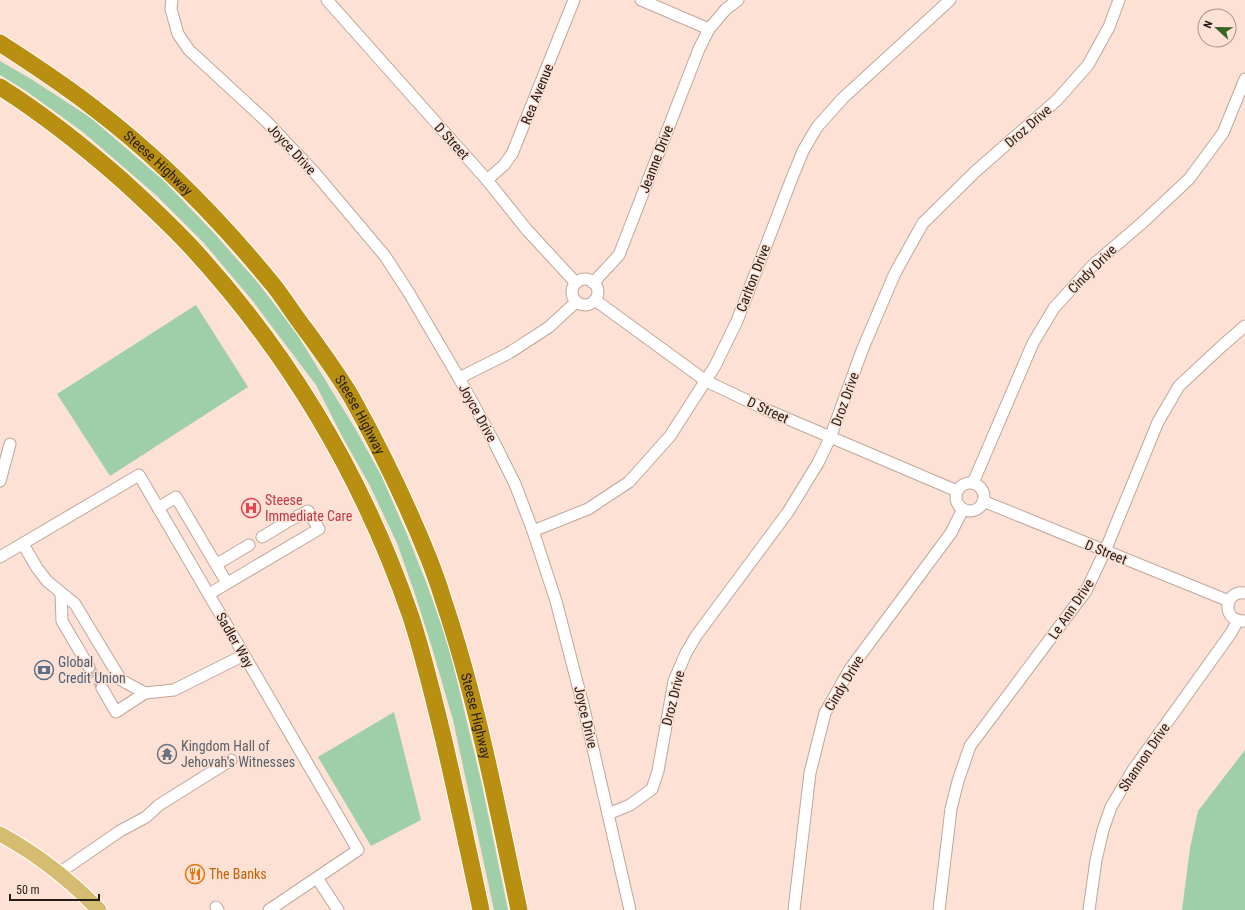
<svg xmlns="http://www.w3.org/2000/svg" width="1245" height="910" font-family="'Roboto Condensed',sans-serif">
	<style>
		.green { fill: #9ecfa9 }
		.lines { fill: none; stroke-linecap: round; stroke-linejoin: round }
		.minor-tunnel { stroke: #d1baae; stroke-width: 11; stroke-dasharray: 11 5.5; stroke-linecap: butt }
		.minor-casing { stroke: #c0a69a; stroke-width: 13 }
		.major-casing { stroke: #fff; stroke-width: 17 }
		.highway-casing { stroke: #fff; stroke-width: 19 }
		.minor { stroke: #fff; stroke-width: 11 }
		.major { stroke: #d5bc71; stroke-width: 15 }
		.highway { stroke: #b98f12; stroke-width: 17 }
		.labels { text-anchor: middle; stroke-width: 3; stroke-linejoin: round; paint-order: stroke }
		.street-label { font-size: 14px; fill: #261d18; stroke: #fce1d4 }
		.health-label { font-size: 14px; fill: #be3a42; stroke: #fce1d4; text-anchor: start }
		.service-label { font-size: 14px; fill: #4e5e75; stroke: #fce1d4; text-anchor: start }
		.worship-label { font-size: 14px; fill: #5b616d; stroke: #fce1d4; text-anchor: start }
		.food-label { font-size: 14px; fill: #c56008; stroke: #fce1d4; text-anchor: start }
	</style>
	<rect width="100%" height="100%" fill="#fce1d4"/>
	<g class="green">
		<polygon points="0,61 31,79 91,118 164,181 213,232 259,284 295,331 356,430 381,475 408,537 426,582 448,643 482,785 508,910 494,910 453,720 433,651 415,594 397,543 369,484 343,438 316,385 252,300 203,242 156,195 83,132 26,91 0,75"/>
		<polygon points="196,305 248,387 110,476 57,394"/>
		<polygon points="394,712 421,820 371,846 318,757"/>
		<polygon points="1245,750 1245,910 1182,910 1190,848 1198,811"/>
	</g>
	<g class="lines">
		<polyline class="minor-tunnel" points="89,667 102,688"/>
		<defs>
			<g id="minor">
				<polyline points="172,0 171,9 178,34 189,50 266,121 315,173 385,256 409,293 459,378 494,442 515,484 533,531 556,601 584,709 630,910"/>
				<polyline points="327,0 487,180 527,230 576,283"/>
				<polyline points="641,0 709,29"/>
				<polyline points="487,180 504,165 512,154 574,0"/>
				<circle cx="585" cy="292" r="13"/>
				<polyline points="593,283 619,255 699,49 709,29 726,9 738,0"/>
				<polyline points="595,300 706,381 767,410 957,491"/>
				<polyline points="459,378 509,353 549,327 576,302"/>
				<polyline points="0,481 10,444"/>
				<polyline points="973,483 1033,343 1054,308 1093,265 1142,223 1189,179 1223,133 1245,79"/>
				<circle cx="970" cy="497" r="14"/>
				<polyline points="983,501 1229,601"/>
				<polyline points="158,508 176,497 227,583"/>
				<polyline points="533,531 588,509 629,482 670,436 715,366 737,321 792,178 803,151 817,127 843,98 950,0"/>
				<polyline points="23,544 37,568 47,581 75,604 121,680 145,693 174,690 244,655"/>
				<polyline points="0,557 139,475 358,850 269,910"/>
				<polyline points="217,564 249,545"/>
				<polyline points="61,593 62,621 89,667"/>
				<polyline points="209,594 319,529 308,511 292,519 262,537"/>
				<path d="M1244,621C1221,622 1224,589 1245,593"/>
				<polyline points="102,688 116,712 145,693"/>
				<polyline points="608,814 630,805 652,789 658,771 674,681 686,653 696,636 788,512 818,463 830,438 863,348 895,273 923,223 976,171 1057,100 1088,65 1109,27 1119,0"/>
				<polyline points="59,873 120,831 146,817 159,805 231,760"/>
				<polyline points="317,878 338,910"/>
				<polyline points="216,907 218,910"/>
				<polyline points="794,910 810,773 825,713 850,669 951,533 963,509"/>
				<polyline points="939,910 951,809 958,781 970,746 1086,591 1105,551 1158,422 1179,386 1223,345 1245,326"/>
				<polyline points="1089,910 1096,860 1103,830 1111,807 1133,770 1231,633 1238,620"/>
			</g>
			<path id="major" d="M0,834C37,854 70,880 99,910"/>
			<g id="highway">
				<path id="s1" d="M0,43C32,64 65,85 95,109C162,160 221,221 274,286C285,300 294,315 305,329C321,351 338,374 352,398C381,450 407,504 429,559C434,572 439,585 443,599C477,700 497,806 519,910"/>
				<path d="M0,87C43,114 83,146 122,180C146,202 171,225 193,249C291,356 364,480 411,617C424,657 434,699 444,741C457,797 469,854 481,910"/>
			</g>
		</defs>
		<use href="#minor" class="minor-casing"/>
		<use href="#major" class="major-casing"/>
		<use href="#highway" class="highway-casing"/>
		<use href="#minor" class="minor"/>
		<use href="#major" class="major"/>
		<use href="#highway" class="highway"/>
	</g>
	<defs>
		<symbol id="hospital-ring" viewBox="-11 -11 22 22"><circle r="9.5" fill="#fce1d4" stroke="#e0444e" stroke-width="1.5"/><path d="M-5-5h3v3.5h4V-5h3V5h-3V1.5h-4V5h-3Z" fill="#e0444e"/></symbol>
		<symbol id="bank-ring" viewBox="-11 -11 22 22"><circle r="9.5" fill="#fce1d4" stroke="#5c6f8a" stroke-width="1.5"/><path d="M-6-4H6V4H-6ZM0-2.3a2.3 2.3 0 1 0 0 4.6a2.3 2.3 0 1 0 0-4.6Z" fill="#5c6f8a"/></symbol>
		<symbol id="temple-ring" viewBox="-11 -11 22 22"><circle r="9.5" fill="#fce1d4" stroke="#6b7280" stroke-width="1.5"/><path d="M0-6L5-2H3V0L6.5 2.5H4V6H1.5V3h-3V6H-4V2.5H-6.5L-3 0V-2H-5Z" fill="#6b7280"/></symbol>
		<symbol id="restaurant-ring" viewBox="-11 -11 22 22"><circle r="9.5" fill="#fce1d4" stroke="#e8710a" stroke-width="1.5"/><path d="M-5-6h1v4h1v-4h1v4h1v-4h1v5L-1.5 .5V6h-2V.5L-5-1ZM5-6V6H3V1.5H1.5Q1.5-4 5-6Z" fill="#e8710a"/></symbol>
	</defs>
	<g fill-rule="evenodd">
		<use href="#hospital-ring" x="240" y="497" width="22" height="22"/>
		<use href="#bank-ring" x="33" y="659" width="22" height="22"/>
		<use href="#temple-ring" x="156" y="743" width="22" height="22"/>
		<use href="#restaurant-ring" x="184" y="863" width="22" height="22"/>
	</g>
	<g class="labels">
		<g class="street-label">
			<text transform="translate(537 94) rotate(-68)" y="5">Rea Avenue</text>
			<text transform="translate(1028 126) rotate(-41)" y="5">Droz Drive</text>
			<text transform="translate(452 141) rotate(48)" y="5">D Street</text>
			<text transform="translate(292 149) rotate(47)" y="5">Joyce Drive</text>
			<text transform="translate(656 159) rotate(-69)" y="5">Jeanne Drive</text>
			<text dy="5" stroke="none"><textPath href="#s1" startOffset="199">Steese Highway</textPath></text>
			<text transform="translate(1092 269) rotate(-45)" y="5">Cindy Drive</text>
			<text transform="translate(753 278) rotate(-69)" y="5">Carlton Drive</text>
			<text transform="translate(845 399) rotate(-70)" y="5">Droz Drive</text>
			<text transform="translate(768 410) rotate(25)" y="5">D Street</text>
			<text transform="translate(478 413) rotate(61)" y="5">Joyce Drive</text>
			<text dy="5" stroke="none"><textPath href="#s1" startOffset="523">Steese Highway</textPath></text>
			<text transform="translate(1106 552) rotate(22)" y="5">D Street</text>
			<text transform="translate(1071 609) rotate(-56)" y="5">Le Ann Drive</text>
			<text transform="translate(235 640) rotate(60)" y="5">Sadler Way</text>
			<text transform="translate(844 683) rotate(-59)" y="5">Cindy Drive</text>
			<text transform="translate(673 698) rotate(-76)" y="5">Droz Drive</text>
			<text dy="5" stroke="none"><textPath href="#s1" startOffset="847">Steese Highway</textPath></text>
			<text transform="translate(586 717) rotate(77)" y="5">Joyce Drive</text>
			<text transform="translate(1144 757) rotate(-56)" y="5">Shannon Drive</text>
		</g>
		<g class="health-label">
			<text x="265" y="505">Steese<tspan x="265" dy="16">Immediate Care</tspan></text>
		</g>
		<g class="service-label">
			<text x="58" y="667">Global<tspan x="58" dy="16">Credit Union</tspan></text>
		</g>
		<g class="worship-label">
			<text x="181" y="751">Kingdom Hall of<tspan x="181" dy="16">Jehovah's Witnesses</tspan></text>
		</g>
		<g class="food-label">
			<text x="209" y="879">The Banks</text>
		</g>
	</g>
	<g transform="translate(1217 28) rotate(292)"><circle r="19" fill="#fce1d4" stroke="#a69389"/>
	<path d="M0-3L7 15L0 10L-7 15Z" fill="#376525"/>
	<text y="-6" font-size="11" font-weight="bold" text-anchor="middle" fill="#261d18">N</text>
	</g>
	<path d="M10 894v6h89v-6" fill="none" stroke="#261d18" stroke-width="2"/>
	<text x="16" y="894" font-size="12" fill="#261d18" stroke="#fce1d4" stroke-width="3" paint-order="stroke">50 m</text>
</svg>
